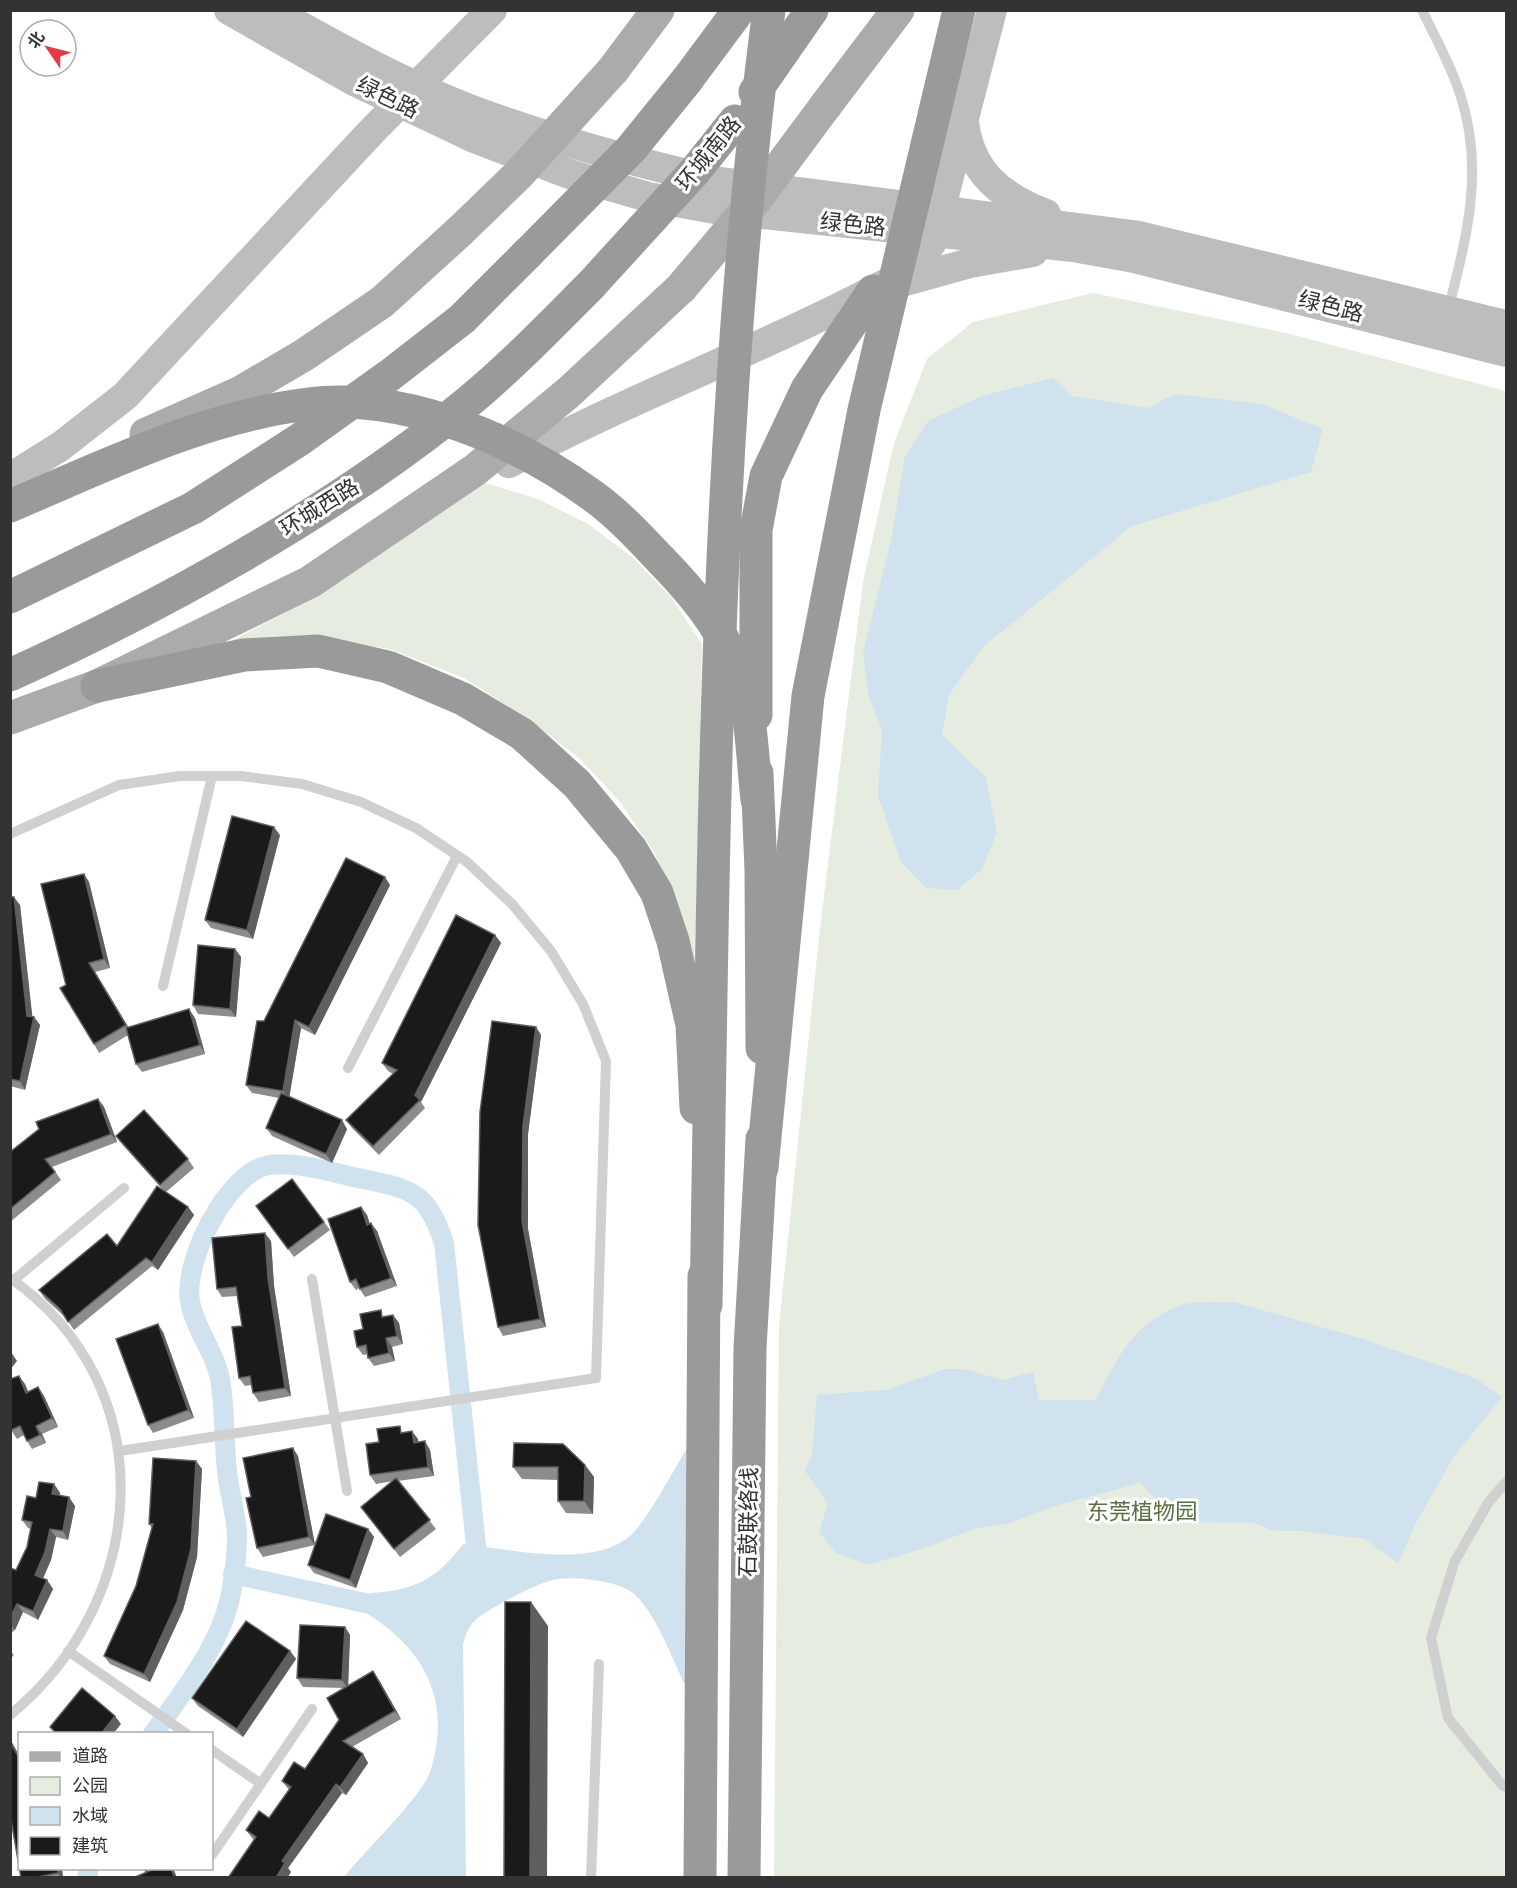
<svg xmlns="http://www.w3.org/2000/svg" width="1517" height="1888" font-family="Signika,'Noto Sans SC',sans-serif">
	<style>
		.green { fill: #e6ecdf }
		.water { fill: #cfe2ee }
		.lines { fill: none; stroke-linecap: round; stroke-linejoin: round }
		.canal { stroke: #cfe2ee; stroke-width: 20 }
		.lane { stroke: #d0d0d0; stroke-width: 10 }
		.secondary { stroke: #bdbdbd; stroke-width: 30 }
		.primary { stroke: #ababab; stroke-width: 33 }
		.highway { stroke: #9a9a9a; stroke-width: 33 }
		.primary-bridge { stroke: #ababab; stroke-width: 33 }
		.highway-bridge { stroke: #9a9a9a; stroke-width: 33 }
		.wall { fill: #8c8c8c }
		.shaded-wall { fill: #5f5f5f }
		.building { fill: #1a1a1a; stroke: #5f5f5f; stroke-width: 1.5 }
		.labels { text-anchor: middle; stroke-width: 6; stroke-linejoin: round; paint-order: stroke }
		.street-label { font-size: 22px; fill: #333; stroke: #fff }
		.park-label { font-size: 22px; fill: #56703f; stroke: #fff }
	</style>
	<rect width="100%" height="100%" fill="#fff"/>
	<g class="green">
		<polygon points="1093,293 1286,333 1506,391 1506,1877 774,1878 779,1326 820,928 863,582 894,443 927,359 973,322"/>
		<polygon points="485,483 538,499 588,524 632,557 671,597 702,644 695,965 679,907 654,852 620,802 579,758 531,721 464,678 390,649 311,637 231,641 318,596"/>
	</g>
	<g class="water">
		<polygon points="1053,378 1072,396 1148,408 1175,394 1262,404 1323,429 1311,472 1132,526 983,647 949,695 942,735 985,776 997,832 982,869 957,890 926,888 901,862 878,796 882,730 869,697 863,652 891,541 905,456 928,421 982,396"/>
		<path d="M1234,1302L1363,1339L1475,1378L1502,1397L1455,1455L1416,1523L1398,1563L1365,1539L1302,1531H1274L1254,1523L1188,1522L1163,1506L1140,1483L1055,1506L1007,1524L976,1528L925,1548L868,1565L836,1553L819,1532L828,1504L805,1471L812,1455L817,1395L886,1390L945,1369H964L1003,1380L1033,1372L1039,1400H1096C1116,1360 1133,1323 1179,1306C1194,1300 1218,1303 1234,1302Z"/>
		<path d="M689,1445L686,1687C672,1659 656,1612 632,1592C617,1581 575,1576 557,1579C536,1583 496,1605 479,1617C469,1624 466,1634 463,1644L466,1877L343,1878C368,1848 403,1815 424,1784C432,1772 435,1754 437,1740C444,1683 412,1641 366,1613L370,1593C414,1591 437,1579 463,1544C509,1549 595,1570 632,1534C650,1516 674,1469 689,1445Z"/>
	</g>
	<g class="lines">
		<g class="canal">
			<polyline points="233,1574 392,1609"/>
			<path d="M153,1734C185,1689 223,1643 232,1588C235,1571 237,1551 237,1534C236,1513 229,1492 227,1471C224,1443 225,1414 221,1386C218,1355 195,1331 190,1301C183,1262 227,1172 269,1165C299,1161 333,1173 363,1179C412,1189 427,1192 444,1243L476,1545L469,1570"/>
			<polyline points="87,1878 89,1868"/>
		</g>
		<g class="lane">
			<path d="M1422,10C1435,37 1451,65 1460,94C1485,168 1467,237 1448,310"/>
			<polyline points="10,834 119,785 180,776 241,776 302,784 361,802 416,828 467,862 512,904 551,951 583,1004 606,1061 596,1378 120,1451"/>
			<polyline points="163,986 212,776"/>
			<polyline points="348,1068 457,856"/>
			<path d="M10,1278C165,1386 150,1601 10,1715"/>
			<polyline points="312,1279 347,1491"/>
			<polyline points="14,1280 124,1188"/>
			<polyline points="1506,1482 1488,1503 1454,1563 1431,1638 1448,1718 1502,1785 1506,1787"/>
			<polyline points="68,1651 187,1734"/>
			<polyline points="212,1750 261,1784"/>
			<polyline points="212,1855 312,1709"/>
			<polyline points="591,1878 599,1664"/>
		</g>
		<g class="secondary">
			<polyline points="229,10 354,81 474,138 572,175 648,197 715,209 1073,247 1134,258 1506,352"/>
			<path d="M271,10C341,49 412,89 488,116C564,143 642,164 720,182L1139,236L1506,325"/>
			<path d="M964,122C970,172 1001,197 1046,214"/>
			<polyline points="898,283 970,263 1033,252"/>
			<path d="M509,463C638,393 778,344 907,272L921,258L932,242L992,10"/>
			<polyline points="10,478 61,446 125,396 372,131 492,10"/>
		</g>
		<g class="primary">
			<polyline points="613,70 658,10"/>
			<polyline points="826,105 898,10"/>
			<polyline points="146,434 241,392 304,355 382,302 459,232"/>
			<polyline points="10,718 97,686 310,582 475,470 568,393 681,288"/>
		</g>
		<g class="highway">
			<polyline points="687,80 739,10"/>
			<polyline points="755,92 812,10"/>
			<polyline points="10,597 193,508 299,440 390,375 462,319 528,253"/>
			<path d="M10,675C160,607 323,517 452,415C502,376 546,330 591,285"/>
			<polyline points="97,686 244,655 318,651 388,667 463,699 522,734 577,784 631,849 657,893 673,941 692,1025 696,1108"/>
			<polyline points="756,715 756,530 766,476 807,389 873,291"/>
			<polyline points="757,773 761,870 762,1048"/>
			<polyline points="700,1878 704,1276"/>
			<polyline points="744,1878 750,1348 762,1139"/>
		</g>
		<g class="primary-bridge">
			<polyline points="459,232 518,175 613,70"/>
			<polyline points="681,288 757,198 826,105"/>
		</g>
		<g class="highway-bridge">
			<polyline points="528,253 631,149 687,80"/>
			<polyline points="591,285 695,171 735,121"/>
			<path d="M10,506C107,465 203,417 308,404C404,392 517,440 593,496C618,514 640,538 661,560C691,591 719,624 735,664C752,705 752,756 757,800"/>
			<polyline points="762,1168 808,696 864,410 959,10"/>
			<path d="M706,1305C714,873 712,440 769,10"/>
		</g>
	</g>
	<g class="wall">
		<polygon points="280,835 253,939 211,928 205,920"/>
		<polygon points="84,874 89,882 110,968 95,972 128,1027 195,1018 205,1054 142,1072 136,1064 128,1035 99,1053 94,1044 66,985"/>
		<polygon points="390,885 315,1035 301,1028 289,1097 347,1129 332,1163 272,1136 266,1128 279,1098 252,1093 246,1085 264,1021"/>
		<polygon points="10,897 20,905 32,1017 34,1017 40,1025 25,1090 10,1086"/>
		<polygon points="495,935 501,943 421,1102 425,1108 379,1155 352,1128 346,1120 393,1074 388,1071 382,1063"/>
		<polygon points="235,949 241,957 236,1017 198,1014 193,1005"/>
		<polygon points="536,1027 541,1035 528,1134 528,1229 546,1327 503,1336 498,1327"/>
		<polygon points="98,1099 104,1107 117,1142 52,1167 61,1180 10,1222 10,1152"/>
		<polygon points="116,1136 188,1159 194,1168 166,1192 188,1207 194,1215 158,1270 152,1266 74,1330 65,1317 45,1299 39,1290 117,1246 164,1191 122,1144"/>
		<polygon points="256,1206 324,1222 330,1230 294,1257"/>
		<polygon points="361,1207 367,1215 369,1224 377,1231 397,1286 365,1297 359,1288 356,1290 350,1282"/>
		<polygon points="271,1241 274,1286 291,1396 259,1402 253,1393 251,1385 245,1386 239,1378 242,1326 237,1296 222,1297 217,1289"/>
		<polygon points="393,1315 399,1323 403,1344 392,1347 395,1361 374,1366 368,1358 368,1354 363,1355 357,1347 363,1329 385,1317"/>
		<polygon points="163,1332 194,1418 153,1433 148,1425"/>
		<polygon points="25,1384 28,1392 38,1387 44,1396 58,1427 42,1434 46,1443 32,1449 27,1441 24,1435 17,1439 11,1430"/>
		<polygon points="404,1432 418,1439 418,1442 430,1450 434,1476 398,1481 436,1529 400,1557 361,1507 393,1481 376,1484 370,1475 379,1442"/>
		<polygon points="298,1456 315,1545 263,1557 257,1548 251,1497"/>
		<polygon points="196,1461 202,1469 197,1557 183,1610 150,1682 110,1664 104,1656 136,1586 152,1528 149,1524"/>
		<polygon points="585,1465 594,1477 593,1514 566,1513 558,1501 558,1480 522,1479 513,1467"/>
		<polygon points="54,1484 60,1493 59,1496 75,1506 68,1540 56,1537 51,1560 43,1578 47,1580 53,1589 38,1620 23,1612 15,1630 10,1634 10,1568 16,1570 27,1547 31,1529 28,1528 22,1520 36,1498"/>
		<polygon points="368,1529 374,1537 356,1588 314,1573 308,1565"/>
		<polygon points="345,1627 350,1635 348,1686 379,1680 401,1719 352,1747 363,1754 368,1763 346,1795 342,1793 288,1868 291,1872 287,1878 228,1878 254,1840 252,1838 246,1830 269,1818 289,1790 282,1781 305,1769 339,1720 344,1688 303,1687 297,1678"/>
		<polygon points="10,1650 14,1655 10,1659"/>
		<polygon points="290,1651 296,1659 243,1737 198,1706 192,1698"/>
		<polygon points="10,1739 20,1757 20,1869 62,1869 63,1878 21,1878 10,1818"/>
	</g>
	<g class="shaded-wall">
		<polygon points="274,827 280,835 253,939 247,930"/>
		<polygon points="84,874 89,882 110,968 104,959"/>
		<polygon points="385,877 390,885 315,1035 309,1027"/>
		<polygon points="14,897 20,905 33,1022 34,1017 40,1025 25,1090 20,1081 27,1016"/>
		<polygon points="495,935 501,943 421,1102 415,1095"/>
		<polygon points="235,949 241,957 236,1017 230,1009"/>
		<polygon points="89,963 95,972 132,1033 126,1025"/>
		<polygon points="189,1009 195,1018 205,1054 200,1045"/>
		<polygon points="295,1020 301,1028 289,1099 283,1091"/>
		<polygon points="536,1027 541,1035 528,1134 528,1229 546,1327 540,1319 522,1221 523,1126"/>
		<polygon points="98,1099 104,1107 117,1142 111,1134"/>
		<polygon points="342,1120 347,1129 332,1163 326,1154"/>
		<polygon points="188,1207 194,1215 158,1270 152,1262"/>
		<polygon points="361,1207 367,1215 373,1233 367,1225"/>
		<polygon points="371,1223 377,1231 397,1286 391,1278"/>
		<polygon points="265,1233 271,1241 274,1286 291,1396 285,1388 268,1278"/>
		<polygon points="393,1315 399,1323 403,1344 397,1336"/>
		<polygon points="158,1324 163,1332 194,1418 188,1410"/>
		<polygon points="386,1338 392,1347 395,1361 389,1353"/>
		<polygon points="11,1352 17,1361 10,1370 10,1354"/>
		<polygon points="19,1376 25,1384 32,1401 26,1393"/>
		<polygon points="38,1387 44,1396 58,1427 52,1418"/>
		<polygon points="36,1426 42,1434 46,1443 40,1435"/>
		<polygon points="412,1431 418,1439 420,1451 414,1443"/>
		<polygon points="425,1441 430,1450 434,1476 428,1467"/>
		<polygon points="293,1448 298,1456 315,1545 309,1537"/>
		<polygon points="196,1461 202,1469 197,1557 183,1610 150,1682 144,1674"/>
		<polygon points="585,1465 594,1477 593,1514 584,1501"/>
		<polygon points="54,1484 60,1493 58,1503 52,1494"/>
		<polygon points="69,1497 75,1506 68,1540 63,1531"/>
		<polygon points="50,1529 56,1537 51,1560 41,1583 35,1575"/>
		<polygon points="368,1529 374,1537 356,1588 350,1580"/>
		<polygon points="47,1580 53,1589 38,1620 33,1611"/>
		<polygon points="531,1602 548,1626 547,1878 530,1878"/>
		<polygon points="17,1604 23,1612 15,1630 10,1623 10,1618"/>
		<polygon points="345,1627 350,1635 348,1689 342,1680"/>
		<polygon points="290,1651 296,1659 243,1737 237,1729"/>
		<polygon points="373,1671 379,1680 401,1719 395,1711"/>
		<polygon points="115,1716 121,1724 113,1734 101,1734"/>
		<polygon points="10,1739 20,1757 20,1760 10,1742"/>
		<polygon points="363,1754 368,1763 346,1795 340,1787"/>
		<polygon points="336,1784 342,1793 288,1868 291,1872 287,1878 276,1878 282,1861"/>
		<polygon points="57,1869 62,1869 63,1878 61,1878 58,1873"/>
		<polygon points="143,1869 150,1869 147,1874"/>
		<polygon points="171,1869 173,1869 174,1870 177,1878 175,1878"/>
	</g>
	<g class="building">
		<polygon points="232,816 274,827 247,930 205,920"/>
		<polygon points="346,858 385,877 309,1027 295,1020 283,1091 246,1085 257,1021 264,1021"/>
		<polygon points="84,874 104,959 89,963 126,1025 94,1044 60,988 66,985 41,884"/>
		<polygon points="10,897 14,897 27,1016 34,1017 20,1081 10,1079"/>
		<polygon points="456,915 495,935 415,1095 420,1100 373,1146 346,1120 397,1070 382,1063"/>
		<polygon points="198,945 235,949 230,1009 193,1005"/>
		<polygon points="189,1009 200,1045 136,1064 126,1028"/>
		<polygon points="492,1021 536,1027 523,1126 522,1221 540,1319 498,1327 478,1225 480,1112"/>
		<polygon points="281,1093 342,1120 326,1154 266,1128"/>
		<polygon points="98,1099 111,1134 45,1159 55,1172 10,1209 10,1152 39,1129 36,1122"/>
		<polygon points="144,1110 188,1159 160,1185 116,1136"/>
		<polygon points="292,1179 324,1222 288,1249 256,1206"/>
		<polygon points="157,1186 188,1207 152,1262 146,1258 68,1322 60,1309 39,1290 107,1234 117,1246"/>
		<polygon points="361,1207 367,1225 371,1223 391,1278 360,1289 356,1279 350,1282 328,1219"/>
		<polygon points="265,1233 268,1278 285,1388 253,1393 250,1376 239,1378 232,1327 242,1326 236,1287 217,1289 212,1238"/>
		<polygon points="381,1310 382,1317 393,1315 397,1336 386,1338 389,1353 368,1358 366,1345 357,1347 354,1331 363,1329 360,1314"/>
		<polygon points="158,1324 188,1410 148,1425 116,1339"/>
		<polygon points="19,1376 26,1393 38,1387 52,1418 36,1426 40,1435 27,1441 20,1426 11,1430 10,1428 10,1379"/>
		<polygon points="400,1426 401,1433 412,1431 414,1443 425,1441 428,1467 370,1475 366,1444 379,1442 377,1429"/>
		<polygon points="514,1443 563,1444 585,1465 584,1501 558,1501 558,1467 513,1467"/>
		<polygon points="293,1448 309,1537 257,1548 246,1498 251,1497 243,1458"/>
		<polygon points="153,1458 196,1461 191,1549 177,1602 144,1674 104,1656 136,1586 153,1524 149,1524"/>
		<polygon points="396,1478 430,1520 394,1549 361,1507"/>
		<polygon points="39,1482 54,1484 52,1494 69,1497 63,1531 50,1529 45,1552 35,1575 47,1580 33,1611 17,1604 10,1618 10,1568 16,1570 27,1547 32,1522 22,1520 27,1496 36,1498"/>
		<polygon points="326,1514 368,1529 350,1580 308,1565"/>
		<polygon points="505,1602 531,1602 530,1878 504,1878"/>
		<polygon points="246,1621 290,1651 237,1729 192,1698"/>
		<polygon points="300,1625 345,1627 342,1680 297,1678"/>
		<polygon points="373,1671 395,1711 343,1741 363,1754 340,1787 336,1784 282,1861 285,1863 276,1878 228,1878 256,1837 246,1830 259,1811 269,1818 291,1787 282,1781 294,1762 305,1769 339,1720 327,1698"/>
		<polygon points="82,1688 115,1716 101,1734 57,1734 50,1727"/>
		<polygon points="10,1742 20,1760 20,1869 57,1869 58,1873 32,1878 21,1878 10,1813"/>
		<polygon points="154,1869 171,1869 175,1878 133,1878"/>
	</g>
	<g class="labels">
		<g class="street-label">
			<text transform="translate(388 97) rotate(26)" y="8">绿色路</text>
			<text transform="translate(708 153) rotate(-51)" y="8">环城南路</text>
			<text transform="translate(853 224) rotate(6)" y="8">绿色路</text>
			<text transform="translate(1331 306) rotate(14)" y="8">绿色路</text>
			<text transform="translate(319 507) rotate(-32)" y="8">环城西路</text>
			<text transform="translate(748 1522) rotate(-89)" y="8">石鼓联络线</text>
		</g>
		<g class="park-label">
			<text x="1142" y="1519">东莞植物园</text>
		</g>
	</g>
	<rect width="1517" height="1888" fill="none" stroke="#333333" stroke-width="24"/>
	<rect x="18" y="1732" width="195" height="138" fill="#ffffff" stroke="#adadad" stroke-width="1.5"/>
	<rect x="30" y="1752" width="30" height="9" fill="#ababab" stroke="#adadad" stroke-width="1.5"/>
	<text x="72" y="1762" font-size="18" fill="#333333">道路</text>
	<rect x="30" y="1777" width="30" height="18" fill="#e6ecdf" stroke="#adadad" stroke-width="1.5"/>
	<text x="72" y="1792" font-size="18" fill="#333333">公园</text>
	<rect x="30" y="1807" width="30" height="18" fill="#cfe2ee" stroke="#adadad" stroke-width="1.5"/>
	<text x="72" y="1822" font-size="18" fill="#333333">水域</text>
	<rect x="30" y="1837" width="30" height="18" fill="#1a1a1a" stroke="#adadad" stroke-width="1.5"/>
	<text x="72" y="1852" font-size="18" fill="#333333">建筑</text>
	<g transform="translate(48 48) rotate(305)"><circle r="28" fill="#ffffff" stroke="#adadad" stroke-width="1.5"/>
	<path d="M0-4.5L10 22L0 15L-10 22Z" fill="#e63946"/>
	<text y="-9" font-size="16" font-weight="bold" text-anchor="middle" fill="#333333">北</text>
	</g>
</svg>
